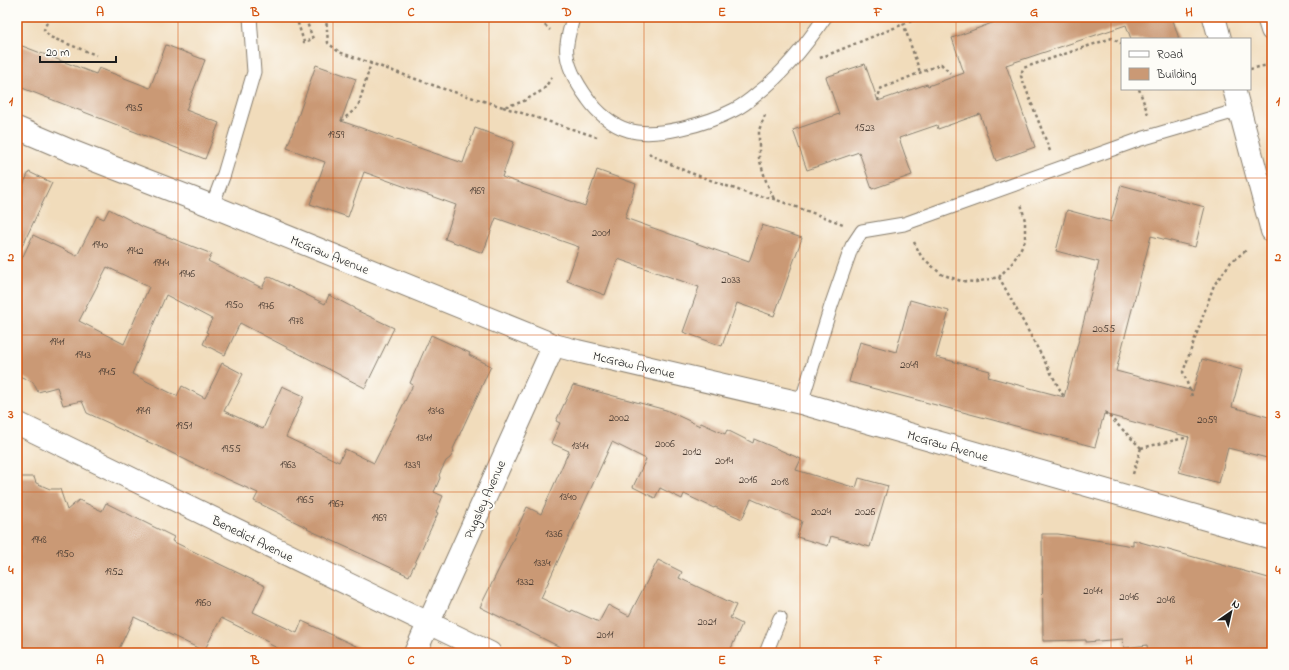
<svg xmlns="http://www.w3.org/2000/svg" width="1289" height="670" font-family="'Indie Flower',sans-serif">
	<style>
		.building { fill: #ca9975; fill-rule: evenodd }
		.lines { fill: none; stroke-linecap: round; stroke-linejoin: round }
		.service-casing { stroke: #867c6c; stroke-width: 15 }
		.minor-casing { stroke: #867c6c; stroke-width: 24 }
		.tertiary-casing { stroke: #867c6c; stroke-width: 24 }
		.path { stroke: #867c6c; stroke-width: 2.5; stroke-dasharray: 3 3; stroke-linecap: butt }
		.service { stroke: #fff; stroke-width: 13 }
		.minor { stroke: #fff; stroke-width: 22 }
		.tertiary { stroke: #fff; stroke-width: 22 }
		.grid { fill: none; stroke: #d4530e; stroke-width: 1; stroke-opacity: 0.55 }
		.labels { text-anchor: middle; stroke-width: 4; stroke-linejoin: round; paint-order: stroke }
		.number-label { font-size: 11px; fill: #483b32 }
		.street-label { font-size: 13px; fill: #1c1c1c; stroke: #fdfcf7 }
		.neatline { fill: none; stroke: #d4530e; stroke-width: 1.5 }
		.grid-label { font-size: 13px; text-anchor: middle; font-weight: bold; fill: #d4530e }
	</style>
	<rect width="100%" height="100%" fill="#fdfcf7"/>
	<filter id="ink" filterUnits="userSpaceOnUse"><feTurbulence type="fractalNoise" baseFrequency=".025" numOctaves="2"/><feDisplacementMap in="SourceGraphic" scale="8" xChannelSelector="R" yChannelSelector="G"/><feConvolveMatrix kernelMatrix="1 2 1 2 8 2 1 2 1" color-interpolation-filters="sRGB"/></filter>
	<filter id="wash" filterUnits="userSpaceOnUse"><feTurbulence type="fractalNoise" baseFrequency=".012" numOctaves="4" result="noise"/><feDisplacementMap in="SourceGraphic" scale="16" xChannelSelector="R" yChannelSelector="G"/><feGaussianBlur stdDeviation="0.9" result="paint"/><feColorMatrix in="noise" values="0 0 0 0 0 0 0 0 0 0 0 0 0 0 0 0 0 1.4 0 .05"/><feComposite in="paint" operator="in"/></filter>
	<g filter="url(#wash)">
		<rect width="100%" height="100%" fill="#f1dcbb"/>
		<g id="blocks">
			<g class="building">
				<polygon points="1008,17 1172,17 1179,39 1131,39 1126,25 1006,65 1035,147 996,161 980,114 938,129 937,125 899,138 912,175 872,189 859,152 807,170 793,130 839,114 826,77 865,64 878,101 927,84 928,86 964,73 952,38"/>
				<polygon points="17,44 96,74 99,68 150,88 166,45 205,60 186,110 219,123 205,159 17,86"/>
				<polygon points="316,65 356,79 341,121 463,163 475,128 514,142 502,177 585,206 597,170 636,184 625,218 749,262 762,225 802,238 774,316 737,303 722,346 683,332 699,287 618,259 605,295 567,281 579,247 496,218 483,253 445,239 456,205 364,172 348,217 310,204 325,162 287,148"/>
				<polygon points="29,172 52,183 17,257 17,198"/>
				<polygon points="1121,185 1205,207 1195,247 1151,236 1116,371 1193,391 1202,359 1242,370 1232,407 1272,418 1272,439 1267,458 1228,448 1219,483 1179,472 1189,437 1104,414 1095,447 849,382 860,342 896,352 910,300 949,311 936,357 990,371 988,377 1064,397 1099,262 1056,251 1067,210 1111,222"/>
				<path d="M109,209L143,227L212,254L208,261L262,288L268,276L325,304L329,295L354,308V309L394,328L365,388L240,323L225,355L203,344L208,333L206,332L212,319L166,295L132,374L177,396L182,386L205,398L222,363L243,374L224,411L263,429L282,386L304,396L286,437L339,462L345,449L374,463L413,385L410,383L431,335L470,353L469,355L491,366L453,449L454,452L450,458L446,461L439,475L440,478L434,492L443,496L436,512L438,513L409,576L307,529L308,528L283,516V515L254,501L258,493L196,465L164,449L113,426V425L87,413L82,401L63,405L57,387L38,392L33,382L17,375V269L33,235L77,256L97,216L104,219ZM107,267L149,287L124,344L79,321Z"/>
				<polygon points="573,385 666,410 700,426 701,423 725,434 727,430 753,443 754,439 801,459 796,470 856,488 859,478 888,486 870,547 831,536 828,546 797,537 802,521 751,499 742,519 715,507 714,508 684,494 682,499 660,488 655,498 633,487 646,459 612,442 541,598 571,612 572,610 599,622 608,605 629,616 658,560 682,572 679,578 736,605 730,618 742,624 729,653 572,653 480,607 505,557 519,527 518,527 527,507 541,514 569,451 551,443 560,423 556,421"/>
				<polygon points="17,477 34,477 36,483 50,489 60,489 67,510 79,500 102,511 106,503 174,537 172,541 265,586 253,612 297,633 302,621 371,653 288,653 269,644 270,642 221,618 204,651 134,617 117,653 17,653"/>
				<polygon points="1042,534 1058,534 1133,546 1133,540 1272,579 1272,653 1148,653 1147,645 1124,648 1123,639 1086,642 1086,640 1043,641"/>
			</g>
		</g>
	</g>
	<g filter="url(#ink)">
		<use href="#blocks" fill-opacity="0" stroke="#867c6c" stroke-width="1"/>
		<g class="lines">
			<defs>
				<g id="service">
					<path d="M573,17C571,26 568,35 567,44C564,63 577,84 588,99C597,112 613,126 628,130C656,139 709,123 734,110C742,106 750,100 757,94C784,73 806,45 825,17"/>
					<polyline points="212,206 224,174 254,72 250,17"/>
					<polyline points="801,403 831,306 852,246 862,231 904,224 1141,139 1239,110"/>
					<polyline points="766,653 780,618"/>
				</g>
				<g id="minor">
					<polyline points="17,128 71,151 212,206 554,345 577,351 801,403 1272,538"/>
					<polyline points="17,423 490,653"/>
					<polyline points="415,653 554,345"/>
				</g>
				<g id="tertiary">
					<polyline points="1214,17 1220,39"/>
					<polyline points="1268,17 1272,30"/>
					<polyline points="1234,89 1272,231"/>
				</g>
			</defs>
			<use href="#service" class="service-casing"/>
			<use href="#minor" class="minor-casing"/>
			<use href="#tertiary" class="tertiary-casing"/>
			<g class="path">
				<polyline points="49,17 44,30 50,37 96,55"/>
				<polyline points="296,17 304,42 313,39 305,17"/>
				<polyline points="326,17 328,43 339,52 444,89 503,107 522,102 543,90 553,76"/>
				<polyline points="536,17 550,30"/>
				<polyline points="901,17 920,72"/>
				<polyline points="820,58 921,17"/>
				<polyline points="1250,69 1268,65"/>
				<polyline points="1139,89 1149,117"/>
				<polyline points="878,101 880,89 941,64 950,73"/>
				<polyline points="503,107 597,137"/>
				<polyline points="765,115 759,130 759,158 766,181 774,199"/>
				<polyline points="341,121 358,107 371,63"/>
				<polyline points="1050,151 1021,76 1023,68 1112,38 1122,44"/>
				<polyline points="649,153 651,155 688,172 749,194 774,199 843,224"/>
				<polyline points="914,242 921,256 941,274 961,281 976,282 999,277 1013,262 1025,241 1025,221 1021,203"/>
				<polyline points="999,277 1064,397"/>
				<polyline points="1192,396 1183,372 1214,285 1231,262 1248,249"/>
				<polyline points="1105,412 1141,448"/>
				<polyline points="1141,448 1189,437"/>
				<polyline points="1133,474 1141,448"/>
			</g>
			<use href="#service" class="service"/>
			<use href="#minor" class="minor"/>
			<use href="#tertiary" class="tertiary"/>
		</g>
	</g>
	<path class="grid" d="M178,17V653M333,17V653M489,17V653M644,17V653M800,17V653M956,17V653M1111,17V653M17,178H1272M17,335H1272M17,492H1272"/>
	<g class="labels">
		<g class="number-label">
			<text x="134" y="111">1935</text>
			<text x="865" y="131">1523</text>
			<text x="336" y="138">1959</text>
			<text x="477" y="194">1969</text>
			<text x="601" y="236">2001</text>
			<text x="100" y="248">1940</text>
			<text x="135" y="254">1942</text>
			<text x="161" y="266">1944</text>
			<text x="187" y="277">1946</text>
			<text x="731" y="283">2033</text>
			<text x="234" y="308">1950</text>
			<text x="266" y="309">1976</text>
			<text x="296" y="324">1978</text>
			<text x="1104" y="332">2055</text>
			<text x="57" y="345">1941</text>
			<text x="83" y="358">1943</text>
			<text x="909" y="368">2049</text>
			<text x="107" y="375">1945</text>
			<text x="143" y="414">1949</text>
			<text x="436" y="414">1343</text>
			<text x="619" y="421">2002</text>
			<text x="1207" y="423">2059</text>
			<text x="184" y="429">1951</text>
			<text x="424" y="441">1341</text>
			<text x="665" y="447">2006</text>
			<text x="580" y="449">1344</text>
			<text x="231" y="452">1955</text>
			<text x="692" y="455">2012</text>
			<text x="724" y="464">2014</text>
			<text x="288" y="468">1963</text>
			<text x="412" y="468">1339</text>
			<text x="748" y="483">2016</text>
			<text x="780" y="485">2018</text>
			<text x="568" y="500">1340</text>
			<text x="305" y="503">1965</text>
			<text x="336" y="507">1967</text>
			<text x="821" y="515">2024</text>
			<text x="865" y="515">2026</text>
			<text x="379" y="521">1969</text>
			<text x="554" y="537">1336</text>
			<text x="39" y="543">1948</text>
			<text x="65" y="557">1950</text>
			<text x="542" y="566">1334</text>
			<text x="114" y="575">1952</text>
			<text x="525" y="585">1332</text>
			<text x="1093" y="594">2044</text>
			<text x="1129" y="600">2046</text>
			<text x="1166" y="603">2048</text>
			<text x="203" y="606">1960</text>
			<text x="707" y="625">2021</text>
			<text x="605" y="638">2011</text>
		</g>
		<g class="street-label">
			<text transform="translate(330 254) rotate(22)" y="5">McGraw Avenue</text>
			<text transform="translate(634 364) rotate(13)" y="5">McGraw Avenue</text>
			<text transform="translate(948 445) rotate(16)" y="5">McGraw Avenue</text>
			<text transform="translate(484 499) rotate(-66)" y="5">Pugsley Avenue</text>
			<text transform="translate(253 538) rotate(26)" y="5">Benedict Avenue</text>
		</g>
	</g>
	<rect width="1289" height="670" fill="none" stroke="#fdfcf7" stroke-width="44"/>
	<rect x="1121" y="38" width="130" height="52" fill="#fdfcf7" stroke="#a3a29f"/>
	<rect x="1129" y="51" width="20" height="6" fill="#ffffff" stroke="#a3a29f"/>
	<text x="1157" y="58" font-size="12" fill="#1c1c1c">Road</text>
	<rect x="1129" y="68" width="20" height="12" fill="#ca9975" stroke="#a3a29f"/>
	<text x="1157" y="78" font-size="12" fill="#1c1c1c">Building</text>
	<g transform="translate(1231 612) rotate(34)" stroke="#fdfcf7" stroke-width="3" paint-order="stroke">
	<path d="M0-3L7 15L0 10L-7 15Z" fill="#1c1c1c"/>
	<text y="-6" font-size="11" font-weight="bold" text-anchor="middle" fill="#1c1c1c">N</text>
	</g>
	<path d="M40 56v6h76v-6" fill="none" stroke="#1c1c1c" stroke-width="2"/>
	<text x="46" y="56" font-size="12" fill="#1c1c1c" stroke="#fdfcf7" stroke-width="3" paint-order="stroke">20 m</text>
	<rect x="22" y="22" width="1245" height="626" class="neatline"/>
	<g class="grid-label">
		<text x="100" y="16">A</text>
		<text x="255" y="16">B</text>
		<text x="411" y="16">C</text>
		<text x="567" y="16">D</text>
		<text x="722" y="16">E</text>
		<text x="878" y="16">F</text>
		<text x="1034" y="16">G</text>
		<text x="1189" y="16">H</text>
		<text x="11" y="105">1</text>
		<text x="1278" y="105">1</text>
		<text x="11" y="261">2</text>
		<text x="1278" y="261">2</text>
		<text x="11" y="418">3</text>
		<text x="1278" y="418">3</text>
		<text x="11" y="574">4</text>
		<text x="1278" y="574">4</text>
		<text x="100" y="664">A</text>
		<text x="255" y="664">B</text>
		<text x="411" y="664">C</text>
		<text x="567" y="664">D</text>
		<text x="722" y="664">E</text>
		<text x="878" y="664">F</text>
		<text x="1034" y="664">G</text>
		<text x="1189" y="664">H</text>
	</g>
</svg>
